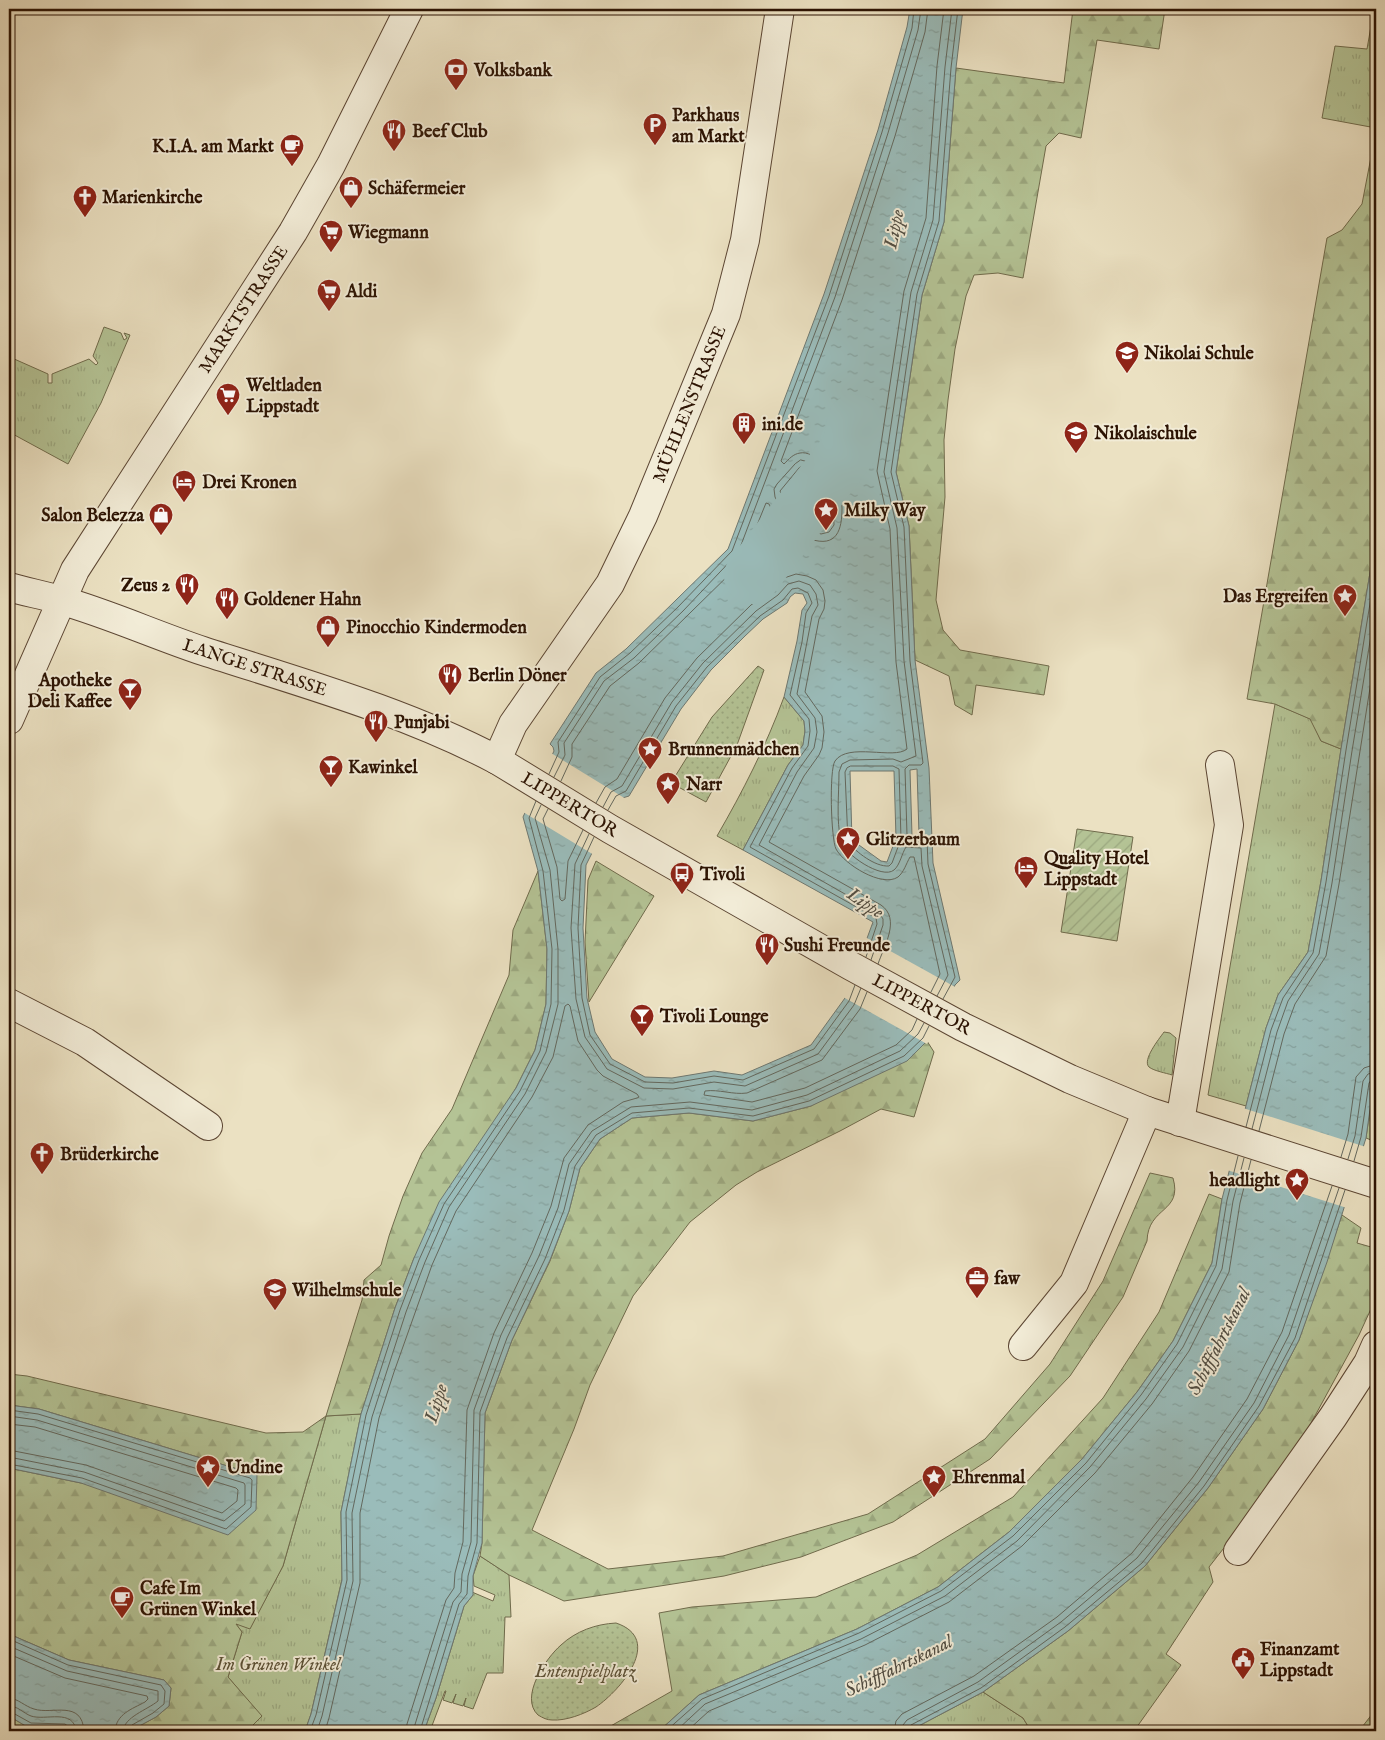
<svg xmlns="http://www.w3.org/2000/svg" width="1385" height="1740" font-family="'IM FELL English',serif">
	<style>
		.grass { fill: url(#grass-tufts); stroke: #706b4c }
		.forest { fill: url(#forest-firs); stroke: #706b4c }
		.park { fill: url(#park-dots); stroke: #706b4c }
		.garden { fill: url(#garden-furrows); stroke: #706b4c }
		.water { fill: url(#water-ripples); stroke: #6e7871; fill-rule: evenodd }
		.pier { fill: #ebe1c2 }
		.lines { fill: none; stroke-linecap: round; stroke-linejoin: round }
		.shore { stroke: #63685e; stroke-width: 1 }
		.river { stroke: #9abcba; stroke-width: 56 }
		.minor-casing { stroke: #5c4633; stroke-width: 30 }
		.minor { stroke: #f2ecd7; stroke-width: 28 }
		.labels { text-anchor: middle; stroke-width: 4; stroke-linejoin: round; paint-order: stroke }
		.poi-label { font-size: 18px; font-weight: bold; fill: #2c1303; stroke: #f2ecd7; text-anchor: start }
		.street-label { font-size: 18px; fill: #2c1303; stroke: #f2ecd7 }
		.park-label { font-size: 18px; font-style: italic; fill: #5c5136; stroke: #f2ecd7 }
		.water-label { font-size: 19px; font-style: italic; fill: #524e43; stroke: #f2ecd7 }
	</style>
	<defs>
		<pattern id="grass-tufts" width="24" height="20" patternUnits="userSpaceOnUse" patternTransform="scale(1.25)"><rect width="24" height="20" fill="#b4c395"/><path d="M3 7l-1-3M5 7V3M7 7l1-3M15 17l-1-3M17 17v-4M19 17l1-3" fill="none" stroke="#9ba77f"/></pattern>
		<pattern id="forest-firs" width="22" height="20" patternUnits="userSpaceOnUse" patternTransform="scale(1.25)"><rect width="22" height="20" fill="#b4c395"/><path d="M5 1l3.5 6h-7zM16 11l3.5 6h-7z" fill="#9ba77f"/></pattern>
		<pattern id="park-dots" width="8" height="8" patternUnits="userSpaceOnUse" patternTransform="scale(1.25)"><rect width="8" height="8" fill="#b4c395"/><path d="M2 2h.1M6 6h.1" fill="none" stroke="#9ba77f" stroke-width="1.8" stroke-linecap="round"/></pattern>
		<pattern id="garden-furrows" width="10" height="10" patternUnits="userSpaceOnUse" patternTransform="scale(1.25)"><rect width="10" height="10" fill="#b4c395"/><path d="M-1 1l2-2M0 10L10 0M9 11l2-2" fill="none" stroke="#9ba77f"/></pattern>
		<pattern id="water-ripples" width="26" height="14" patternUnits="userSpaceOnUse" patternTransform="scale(1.25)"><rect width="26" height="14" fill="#9abcba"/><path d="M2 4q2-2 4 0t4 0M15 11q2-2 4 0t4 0" fill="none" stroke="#85a19e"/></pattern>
	</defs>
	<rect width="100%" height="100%" fill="#ebe1c2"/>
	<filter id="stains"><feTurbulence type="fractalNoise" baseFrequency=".004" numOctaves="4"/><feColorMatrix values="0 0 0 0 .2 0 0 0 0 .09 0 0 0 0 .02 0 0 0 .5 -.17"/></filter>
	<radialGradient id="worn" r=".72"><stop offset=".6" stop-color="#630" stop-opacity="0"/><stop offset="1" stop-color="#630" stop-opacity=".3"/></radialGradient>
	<g class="grass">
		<polygon points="1374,9 1376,9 1376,128 1322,118 1335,46 1367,49"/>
		<polygon points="104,327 121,333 124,340 127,338 124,333 130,335 101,403 68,464 9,432 9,361 12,358 48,374 48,383 52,383 52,374 89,359 96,365 98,363 93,356"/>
		<polygon points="804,471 823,493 823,523 795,514 785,492"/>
		<path d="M784,697L804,721L805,731L803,745L788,765L743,850L717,836C743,791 766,746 784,697Z"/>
		<polygon points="1275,704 1311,719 1321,741 1341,749 1321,881 1308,952 1278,995 1266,1028 1246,1106 1208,1095"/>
		<path d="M1164,1032L1170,1033L1176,1038L1172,1075C1166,1073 1154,1071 1149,1067C1142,1060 1159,1039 1164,1032Z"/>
		<polygon points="361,1414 341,1512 342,1579 311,1714 305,1731 247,1731 261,1716 228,1677 242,1632 235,1623 250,1628 283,1566 326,1416"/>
		<polygon points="480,1556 509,1575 511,1617 505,1617 503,1673 487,1673 473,1709 464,1706 466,1698 463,1706 453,1703 456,1694 452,1703 443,1700 446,1691 445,1691 430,1731 424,1731 436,1698 464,1606 473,1595 472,1592 493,1601 495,1595 474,1586 473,1576"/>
		<polygon points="983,1692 1023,1718 1031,1731 909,1731"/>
	</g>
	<g class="forest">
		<polygon points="1073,9 1165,9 1159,49 1097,40 1081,138 1059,133 1046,146 1023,278 998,273 974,275 966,296 955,349 948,400 944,440 945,497 936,600 943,630 960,650 1049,666 1044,695 976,685 972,715 955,705 949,676 915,660 909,526 896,472 922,295 944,222 956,68 1064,83"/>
		<polygon points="1376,131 1376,536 1341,749 1321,741 1310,719 1275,704 1247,699 1327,238 1342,230 1362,204"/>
		<polygon points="596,861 654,896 589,1002 585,942 588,880"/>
		<polygon points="538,871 547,949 546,1004 535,1050 516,1088 414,1258 395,1308 361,1414 326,1416 283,1566 250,1629 236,1624 242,1632 228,1677 262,1716 247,1731 130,1731 156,1717 169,1706 171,1688 164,1680 69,1660 9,1634 9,1468 81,1483 257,1475 39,1409 9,1405 9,1374 27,1376 266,1433 303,1432 326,1416 362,1300 364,1280 381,1265 389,1236 403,1196 422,1153 452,1109 509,975 513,930"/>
		<path d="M927,1041L934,1052L914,1117L881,1109L840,1131L757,1172L736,1185L690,1222L633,1296L590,1385L574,1429L532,1530L608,1569L723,1556L868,1514L985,1439L1050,1364L1103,1281L1150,1173L1173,1178C1183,1213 1148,1206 1147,1241L1123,1297L1070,1376L990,1459L893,1522L801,1557L724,1576L564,1601L509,1575L480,1556L482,1543L485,1413L512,1340L550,1261L569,1211L580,1168L600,1139L632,1118L689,1113L753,1121L811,1106Z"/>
		<polygon points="1376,1066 1376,1142 1366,1138"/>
		<polygon points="1209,1194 1222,1199 1212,1263 1173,1341 1137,1392 1082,1459 1009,1532 938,1587 857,1629 699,1695 659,1731 602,1731 672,1691 659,1613 692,1607 816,1597 917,1555 1013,1497 1103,1398 1159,1312"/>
		<polygon points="1342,1215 1361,1228 1357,1243 1371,1247 1376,1259 1376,1298 1359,1335 1304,1436 1249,1516 1209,1567 1213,1582 1166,1654 1181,1665 1134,1731 1031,1731 1023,1718 983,1692 1068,1631 1145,1566 1208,1488 1263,1409 1299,1340"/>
		<polygon points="1376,1709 1376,1731 1359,1731"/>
		<polygon points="9,1716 29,1728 63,1728 67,1731 9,1731"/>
	</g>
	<g class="park">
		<polygon points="758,666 764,670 737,745 706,802 671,783 712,717"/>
		<path d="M616,1623C664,1639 621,1690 596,1707C584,1714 566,1721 552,1720C547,1720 543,1718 538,1715C519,1697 546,1658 561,1645C576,1631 596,1624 616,1623Z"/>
	</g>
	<polygon class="garden" points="1077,829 1133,837 1117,941 1061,932"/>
	<g class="water">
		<path d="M910,9H963L956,68L944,222L922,295L896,472L909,526L915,660L929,768L933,863L960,980L955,985L927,1041L907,1061L811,1106L753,1121L689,1113L632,1118L600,1139L580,1168L569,1211L550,1260L512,1340L485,1413L482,1543L473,1576V1595L464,1606L436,1698L424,1731H305L311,1714L342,1580L341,1512L361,1414L395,1308L414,1258L439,1202L516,1088L535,1050L546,1004L547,949L538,871L523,817L554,751L553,747L550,744L596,673L626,649L728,549L824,294L878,130L907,27ZM804,471L823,493L822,523L795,514L785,492ZM795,593L803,594L807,603L802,610L797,641L784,697L804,721L805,731L803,745L788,765L743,850L873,922L845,998L811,1045L742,1075L714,1071L672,1078L645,1077L612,1059L595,1032L587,998L583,928L586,865L619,799L629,796L681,709L711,670L745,636L763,619L787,603L790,597ZM917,769L919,835L912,836L910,770ZM850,771H894L896,838L887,862L881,861L852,840Z"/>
		<polygon points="1376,536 1376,1066 1366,1138 1327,1262 1299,1340 1263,1409 1208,1488 1145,1566 1068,1631 983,1692 909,1731 659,1731 699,1695 857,1629 938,1587 1009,1532 1082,1459 1137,1392 1173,1341 1212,1263 1222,1199 1266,1028 1278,995 1308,952 1321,881 1341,749"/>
		<polygon points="9,1405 39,1409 257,1475 256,1510 228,1535 81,1483 9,1468"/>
		<polygon points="9,1634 69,1660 164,1680 171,1688 169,1706 156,1717 130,1731 67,1731 63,1728 29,1728 9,1716"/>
	</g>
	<g class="pier">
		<polygon points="551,753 626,799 621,801 594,855 523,812"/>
		<polygon points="865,937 957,988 927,1044 843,997"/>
		<polygon points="1243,1108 1366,1147 1347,1208 1227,1170"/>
	</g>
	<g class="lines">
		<g class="shore">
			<polygon points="801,460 812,463 833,488 834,525 829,532 821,534 788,523 775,497 774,489 777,484 795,464"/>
			<polygon points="803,466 808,468 827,490 828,522 824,527 792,518 780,491 799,468"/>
			<path d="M851,766H893L899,769L901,839L892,863L889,866C875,867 856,852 848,842L845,772L847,768Z"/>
			<polyline points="549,774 559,752 558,742 600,677 630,653 678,607 732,551 829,296 882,132 912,28 914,9"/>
			<polyline points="554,777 565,755 564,743 604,681 634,658 683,611 738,553 835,297 888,133 918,30 921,9"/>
			<path d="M561,781L572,757V744L610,686L639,663L742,562L766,503L769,504C782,530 782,530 810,539C837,548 842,530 842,508C841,500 843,492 840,485C834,473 814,450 800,453C793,454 789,459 784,464L781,461L842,300L895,136L925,32L928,9"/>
			<path d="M596,803L605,787L617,779L665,698L697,658L751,605L772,590L784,578L796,574L807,576L816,580L823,590L825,601L824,609L819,619L805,692L822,716L824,732L822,748L819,755L804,776L769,842L881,905C901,919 884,946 878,964"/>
			<polyline points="603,807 611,792 622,786 672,702 703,663 756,611 778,595 788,584 799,581 810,585 816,594 818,605 812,616 797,694 815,718 817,732 814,748 797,772 759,845 880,914 883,919 883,925 871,960"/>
			<polyline points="548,809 543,819 557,867 560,899 562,901 565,899 568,861 583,830"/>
			<polyline points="608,810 616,796 626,791 676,706 707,667 760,616 783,600 792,589 798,588 808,593 812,603 806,613 802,642 790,695 809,719 810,731 808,746 792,768 750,847 876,918 877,924 866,957"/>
			<polyline points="589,834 575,864 571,928 576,999 585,1037 607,1069 644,1088 673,1089 714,1082 745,1086 818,1054 854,1005 861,988"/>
			<polyline points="594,837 581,865 578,928 582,998 590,1035 610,1064 645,1082 673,1083 714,1076 743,1080 814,1049 849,1001 855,985"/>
			<path d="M867,992L860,1009L822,1060L747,1093C733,1095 719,1089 705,1091L704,1095L752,1102L805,1088L896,1045L912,1030L917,1019"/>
			<path d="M931,992L940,974L914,857H910C906,864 904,872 898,877C882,888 844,864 836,849C831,839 829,770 835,761C848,742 894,760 907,749L896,662L890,529L877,471L904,291L926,218L937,66L944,9"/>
			<path d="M937,996L948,975L922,866L921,848L906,847C902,853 900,865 894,870C882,880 844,854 841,841C836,820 839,794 839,772L842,764L850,760L893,759L901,762L916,756L904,661L897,528L884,472L911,292L933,220L945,67L952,9"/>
			<polyline points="943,999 955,977 928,864 927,840 924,838 919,841 911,841 907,835 905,769 909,765 921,765 923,763 910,661 904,527 891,472 917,294 939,221 951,68 958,9"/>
			<polyline points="1246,1127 1271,1030 1283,998 1313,953 1326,882 1346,750 1376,567"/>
			<polyline points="1252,1129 1277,1032 1288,1001 1319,954 1332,883 1352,751 1376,605"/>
			<polyline points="1259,1131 1284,1034 1295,1004 1326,956 1339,884 1376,650"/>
			<polyline points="1341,1157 1348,1134 1356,1077 1364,1068 1376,1064"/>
			<polyline points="1348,1159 1355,1136 1363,1081 1368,1074 1376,1072"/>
			<polyline points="1354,1161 1361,1137 1369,1083 1372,1079 1376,1078"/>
			<polyline points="9,1410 38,1414 250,1478 252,1480 251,1507 226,1529 82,1478 9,1464"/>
			<polyline points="9,1416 37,1420 244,1483 245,1485 245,1504 224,1521 84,1472 9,1457"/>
			<polyline points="9,1424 35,1427 236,1488 238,1490 237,1501 222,1513 86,1465 9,1450"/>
			<polyline points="9,1639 68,1665 161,1685 165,1691 164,1704 153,1713 132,1725 129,1731"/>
			<path d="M9,1646L67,1671L158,1691V1701C147,1710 124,1717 123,1731"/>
			<path d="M9,1654L65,1678L147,1696L148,1699L145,1702C132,1709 116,1714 115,1731"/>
			<path d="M9,1698C19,1699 24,1706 34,1709C52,1715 82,1699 84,1731"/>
			<path d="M9,1706C18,1706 23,1713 31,1716C45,1721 74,1708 76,1731"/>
			<polyline points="9,1712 13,1713 31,1723 65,1724 69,1727 70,1731"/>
			<polyline points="310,1731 316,1715 347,1580 346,1512 366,1415 400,1310 419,1260 444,1204 520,1091 540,1051 551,1004 552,949 543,871 529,818 536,801"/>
			<polyline points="317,1731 322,1716 353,1581 352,1513 372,1417 406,1312 425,1262 449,1207 525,1094 546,1052 558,1004 558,949 550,870 535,818 541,805"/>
			<polyline points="325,1731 329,1718 360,1583 360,1513 379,1418 394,1372 432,1265 456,1211 532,1097 553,1057 565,1006 568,1004 570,1006 578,1041 597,1070 603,1076 637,1094 639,1097 637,1098 623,1102 588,1125 564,1158 551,1206 532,1253 494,1333 467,1410 463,1542 455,1573 454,1588 446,1600 407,1724 406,1731"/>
			<polyline points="413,1731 453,1602 461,1592 462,1574 471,1542 474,1410 501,1335 539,1256 558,1208 569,1164 592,1131 631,1107 690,1102 752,1110 807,1095 900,1051 918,1034 924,1023"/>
			<polyline points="420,1731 459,1604 467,1594 468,1576 477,1543 480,1412 507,1338 545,1259 564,1210 575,1166 596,1135 632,1113 689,1108 753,1116 809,1101 904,1056 923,1038 929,1026"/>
			<polyline points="666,1731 702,1699 859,1633 941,1591 1013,1536 1086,1463 1141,1395 1177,1344 1216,1266 1227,1200 1238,1156"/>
			<polyline points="676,1731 705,1704 861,1639 945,1596 1017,1541 1090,1467 1146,1399 1183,1347 1222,1269 1233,1201 1244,1158"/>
			<polyline points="687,1731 709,1711 865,1645 949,1602 1022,1546 1095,1473 1152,1404 1189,1351 1229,1272 1240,1203 1251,1160"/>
			<polyline points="894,1731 896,1721 902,1714 974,1676 1057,1617 1132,1553 1193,1477 1247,1399 1282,1332 1332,1186"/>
			<polyline points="901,1731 903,1725 907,1720 978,1682 1061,1622 1137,1558 1199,1482 1254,1403 1289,1335 1339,1188"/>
			<polyline points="908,1731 911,1725 981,1688 1065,1627 1142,1563 1204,1486 1259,1406 1295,1338 1345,1190"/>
		</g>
		<polyline class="river" points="752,576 850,448 855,422"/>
		<defs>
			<g id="minor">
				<path d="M9,587C26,592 43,595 60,600C109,614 155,635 203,651C302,683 404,711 497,760L610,829L851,966L963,1027L1070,1079L1147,1111L1376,1184"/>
				<polyline points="9,720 75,570 293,232 331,165 409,9"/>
				<polyline points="497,760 513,724 610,584 643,516 726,314 745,240 780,9"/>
				<polyline points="9,1003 85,1042 208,1126"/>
				<polyline points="1180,1122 1229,825 1220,765"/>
				<polyline points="1023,1346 1074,1283 1147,1111"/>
				<polyline points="1238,1551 1333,1417 1368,1363 1376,1345"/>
			</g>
		</defs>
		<use href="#minor" class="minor-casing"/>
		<use href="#minor" class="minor"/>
	</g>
	<defs>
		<symbol id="bank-pin" viewBox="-11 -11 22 30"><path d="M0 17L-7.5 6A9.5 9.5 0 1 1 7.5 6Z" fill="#8f2418" stroke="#f2ecd7"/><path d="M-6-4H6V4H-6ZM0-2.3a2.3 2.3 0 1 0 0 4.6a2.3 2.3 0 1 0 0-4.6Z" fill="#fff"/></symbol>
		<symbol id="parking-pin" viewBox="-11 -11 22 30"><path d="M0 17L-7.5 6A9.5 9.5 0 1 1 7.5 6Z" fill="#8f2418" stroke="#f2ecd7"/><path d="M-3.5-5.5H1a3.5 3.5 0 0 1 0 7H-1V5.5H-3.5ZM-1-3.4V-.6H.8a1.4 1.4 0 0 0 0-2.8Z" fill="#fff"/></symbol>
		<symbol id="restaurant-pin" viewBox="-11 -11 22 30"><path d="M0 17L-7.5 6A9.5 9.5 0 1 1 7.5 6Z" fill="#8f2418" stroke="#f2ecd7"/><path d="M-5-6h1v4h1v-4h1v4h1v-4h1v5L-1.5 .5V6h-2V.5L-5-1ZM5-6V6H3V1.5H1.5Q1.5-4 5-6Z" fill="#fff"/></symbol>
		<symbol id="cafe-pin" viewBox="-11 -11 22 30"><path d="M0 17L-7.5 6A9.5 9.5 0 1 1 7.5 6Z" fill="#8f2418" stroke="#f2ecd7"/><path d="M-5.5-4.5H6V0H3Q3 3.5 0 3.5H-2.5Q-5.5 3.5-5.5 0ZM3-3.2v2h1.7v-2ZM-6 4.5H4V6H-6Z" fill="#fff"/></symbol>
		<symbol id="shop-pin" viewBox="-11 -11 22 30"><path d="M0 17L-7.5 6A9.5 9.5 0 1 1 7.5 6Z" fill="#8f2418" stroke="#f2ecd7"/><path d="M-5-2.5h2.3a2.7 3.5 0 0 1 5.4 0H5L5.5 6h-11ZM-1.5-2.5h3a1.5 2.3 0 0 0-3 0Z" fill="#fff"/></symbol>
		<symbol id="church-pin" viewBox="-11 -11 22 30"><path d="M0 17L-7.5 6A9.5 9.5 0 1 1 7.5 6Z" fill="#8f2418" stroke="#f2ecd7"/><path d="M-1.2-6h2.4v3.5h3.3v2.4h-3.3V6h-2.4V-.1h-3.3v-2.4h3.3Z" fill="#fff"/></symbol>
		<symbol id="supermarket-pin" viewBox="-11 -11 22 30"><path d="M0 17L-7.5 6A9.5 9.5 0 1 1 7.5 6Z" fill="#8f2418" stroke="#f2ecd7"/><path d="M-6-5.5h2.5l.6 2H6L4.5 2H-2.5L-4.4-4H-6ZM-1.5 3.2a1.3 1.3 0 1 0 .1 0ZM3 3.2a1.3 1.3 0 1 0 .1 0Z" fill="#fff"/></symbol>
		<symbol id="school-pin" viewBox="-11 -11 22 30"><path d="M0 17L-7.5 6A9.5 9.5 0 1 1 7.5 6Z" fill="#8f2418" stroke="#f2ecd7"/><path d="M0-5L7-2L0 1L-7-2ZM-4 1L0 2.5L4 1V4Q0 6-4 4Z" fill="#fff"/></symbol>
		<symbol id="building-pin" viewBox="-11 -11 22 30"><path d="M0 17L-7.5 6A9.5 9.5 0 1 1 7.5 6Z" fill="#8f2418" stroke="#f2ecd7"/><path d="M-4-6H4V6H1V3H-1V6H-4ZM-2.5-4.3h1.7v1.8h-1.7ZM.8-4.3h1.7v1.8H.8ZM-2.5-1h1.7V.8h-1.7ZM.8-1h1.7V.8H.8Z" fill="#fff"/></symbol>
		<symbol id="hotel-pin" viewBox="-11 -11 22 30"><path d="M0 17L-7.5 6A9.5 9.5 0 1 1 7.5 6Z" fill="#8f2418" stroke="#f2ecd7"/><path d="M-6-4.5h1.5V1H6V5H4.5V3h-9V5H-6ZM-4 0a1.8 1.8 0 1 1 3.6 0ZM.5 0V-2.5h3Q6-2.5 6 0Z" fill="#fff"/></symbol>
		<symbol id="sight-pin" viewBox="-11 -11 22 30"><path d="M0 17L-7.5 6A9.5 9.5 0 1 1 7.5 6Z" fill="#8f2418" stroke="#f2ecd7"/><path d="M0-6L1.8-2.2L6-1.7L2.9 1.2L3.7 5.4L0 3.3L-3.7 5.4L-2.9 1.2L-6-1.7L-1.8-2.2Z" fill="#fff"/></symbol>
		<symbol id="bar-pin" viewBox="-11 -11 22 30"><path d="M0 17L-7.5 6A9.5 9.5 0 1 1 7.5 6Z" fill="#8f2418" stroke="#f2ecd7"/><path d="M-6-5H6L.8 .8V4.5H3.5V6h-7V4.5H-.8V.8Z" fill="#fff"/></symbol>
		<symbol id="bus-pin" viewBox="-11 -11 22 30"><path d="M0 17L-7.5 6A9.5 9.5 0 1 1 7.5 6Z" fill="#8f2418" stroke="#f2ecd7"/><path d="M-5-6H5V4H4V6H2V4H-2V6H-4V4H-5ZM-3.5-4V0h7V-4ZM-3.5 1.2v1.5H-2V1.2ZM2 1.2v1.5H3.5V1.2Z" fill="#fff"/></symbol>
		<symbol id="office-pin" viewBox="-11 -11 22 30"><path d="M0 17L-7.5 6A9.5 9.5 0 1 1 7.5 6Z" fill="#8f2418" stroke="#f2ecd7"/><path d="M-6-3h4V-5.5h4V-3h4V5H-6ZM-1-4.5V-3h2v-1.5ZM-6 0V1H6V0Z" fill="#fff"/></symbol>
		<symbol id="civic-pin" viewBox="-11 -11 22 30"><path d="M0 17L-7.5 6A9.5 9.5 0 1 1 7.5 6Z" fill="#8f2418" stroke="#f2ecd7"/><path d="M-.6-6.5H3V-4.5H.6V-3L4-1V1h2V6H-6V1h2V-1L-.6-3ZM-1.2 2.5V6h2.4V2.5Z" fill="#fff"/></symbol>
	</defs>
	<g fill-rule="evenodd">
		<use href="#bank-pin" x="442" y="56" width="28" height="38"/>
		<use href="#parking-pin" x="641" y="111" width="28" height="38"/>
		<use href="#restaurant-pin" x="380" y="117" width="28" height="38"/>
		<use href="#cafe-pin" x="278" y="132" width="28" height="38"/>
		<use href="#shop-pin" x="337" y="174" width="28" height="38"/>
		<use href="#church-pin" x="71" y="183" width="28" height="38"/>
		<use href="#supermarket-pin" x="317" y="218" width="28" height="38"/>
		<use href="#supermarket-pin" x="315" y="277" width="28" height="38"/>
		<use href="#school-pin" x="1113" y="339" width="28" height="38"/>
		<use href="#supermarket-pin" x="214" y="381" width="28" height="38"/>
		<use href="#building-pin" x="730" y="410" width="28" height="38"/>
		<use href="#school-pin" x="1062" y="419" width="28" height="38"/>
		<use href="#hotel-pin" x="170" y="468" width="28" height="38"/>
		<use href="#sight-pin" x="812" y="496" width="28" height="38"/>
		<use href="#shop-pin" x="147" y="501" width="28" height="38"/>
		<use href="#restaurant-pin" x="173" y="571" width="28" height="38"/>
		<use href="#sight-pin" x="1331" y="582" width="28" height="38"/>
		<use href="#restaurant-pin" x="213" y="585" width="28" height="38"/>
		<use href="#shop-pin" x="314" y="613" width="28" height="38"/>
		<use href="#restaurant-pin" x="436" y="661" width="28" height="38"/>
		<use href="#bar-pin" x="116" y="676" width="28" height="38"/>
		<use href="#restaurant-pin" x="362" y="708" width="28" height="38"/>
		<use href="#sight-pin" x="636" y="735" width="28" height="38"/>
		<use href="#bar-pin" x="317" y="753" width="28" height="38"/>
		<use href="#sight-pin" x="654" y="770" width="28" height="38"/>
		<use href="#sight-pin" x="834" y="825" width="28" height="38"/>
		<use href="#hotel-pin" x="1012" y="854" width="28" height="38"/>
		<use href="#bus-pin" x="668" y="860" width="28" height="38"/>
		<use href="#restaurant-pin" x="753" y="931" width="28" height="38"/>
		<use href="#bar-pin" x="628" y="1002" width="28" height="38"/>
		<use href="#church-pin" x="28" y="1140" width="28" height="38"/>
		<use href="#sight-pin" x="1283" y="1166" width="28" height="38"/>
		<use href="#office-pin" x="963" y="1264" width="28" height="38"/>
		<use href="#school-pin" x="261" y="1276" width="28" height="38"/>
		<use href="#sight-pin" x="194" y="1453" width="28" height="38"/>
		<use href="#sight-pin" x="920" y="1463" width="28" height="38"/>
		<use href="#cafe-pin" x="108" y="1584" width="28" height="38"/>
		<use href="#civic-pin" x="1229" y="1645" width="28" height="38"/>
	</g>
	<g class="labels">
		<g class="poi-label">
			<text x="474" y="76">Volksbank</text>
			<text x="672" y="121">Parkhaus<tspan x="672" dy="21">am Markt</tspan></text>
			<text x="412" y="137">Beef Club</text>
			<text x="274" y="152" text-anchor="end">K.I.A. am Markt</text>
			<text x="368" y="194">Schäfermeier</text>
			<text x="102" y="203">Marienkirche</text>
			<text x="348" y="238">Wiegmann</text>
			<text x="346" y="297">Aldi</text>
			<text x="1144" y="359">Nikolai Schule</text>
			<text x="246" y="391">Weltladen<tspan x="246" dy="21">Lippstadt</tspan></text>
			<text x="762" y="430">ini.de</text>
			<text x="1094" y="439">Nikolaischule</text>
			<text x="202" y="488">Drei Kronen</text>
			<text x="844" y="516">Milky Way</text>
			<text x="144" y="521" text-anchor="end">Salon Belezza</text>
			<text x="170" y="591" text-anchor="end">Zeus 2</text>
			<text x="1328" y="602" text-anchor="end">Das Ergreifen</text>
			<text x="244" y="605">Goldener Hahn</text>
			<text x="346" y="633">Pinocchio Kindermoden</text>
			<text x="468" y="681">Berlin Döner</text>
			<text x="112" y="686" text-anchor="end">Apotheke<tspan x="112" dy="21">Deli Kaffee</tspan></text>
			<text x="394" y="728">Punjabi</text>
			<text x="668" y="755">Brunnenmädchen</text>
			<text x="348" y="773">Kawinkel</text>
			<text x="686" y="790">Narr</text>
			<text x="866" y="845">Glitzerbaum</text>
			<text x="1044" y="864">Quality Hotel<tspan x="1044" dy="21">Lippstadt</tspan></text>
			<text x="700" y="880">Tivoli</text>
			<text x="784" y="951">Sushi Freunde</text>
			<text x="660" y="1022">Tivoli Lounge</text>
			<text x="60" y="1160">Brüderkirche</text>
			<text x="1280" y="1186" text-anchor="end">headlight</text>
			<text x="994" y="1284">faw</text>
			<text x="292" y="1296">Wilhelmschule</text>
			<text x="226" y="1473">Undine</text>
			<text x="952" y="1483">Ehrenmal</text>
			<text x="140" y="1594">Cafe Im<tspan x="140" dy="21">Grünen Winkel</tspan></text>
			<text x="1260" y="1655">Finanzamt<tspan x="1260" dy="21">Lippstadt</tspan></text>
		</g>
		<g class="street-label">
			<text transform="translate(243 309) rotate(-57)" y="6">MARKTSTRASSE</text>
			<text transform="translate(689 404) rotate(-68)" y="6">MÜHLENSTRASSE</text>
			<text transform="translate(255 667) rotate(18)" y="6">LANGE STRASSE</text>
			<text transform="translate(570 804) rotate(31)" y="6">LIPPERTOR</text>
			<text transform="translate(922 1004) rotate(28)" y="6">LIPPERTOR</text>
		</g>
		<g class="park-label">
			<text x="278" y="1670">Im Grünen Winkel</text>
			<text x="585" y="1677">Entenspielplatz</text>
		</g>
		<g class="water-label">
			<text transform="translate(893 229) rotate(-79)" y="7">Lippe</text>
			<text transform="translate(866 902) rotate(34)" y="7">Lippe</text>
			<text transform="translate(1218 1341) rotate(-63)" y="7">Schifffahrtskanal</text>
			<text transform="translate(435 1403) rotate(-73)" y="7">Lippe</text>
			<text transform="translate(898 1665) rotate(-26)" y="7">Schifffahrtskanal</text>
		</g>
	</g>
	<rect width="1385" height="1740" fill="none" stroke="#ebe1c2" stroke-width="30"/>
	<rect x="10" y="10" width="1365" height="1720" fill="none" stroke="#2c1303" stroke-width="2.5"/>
	<rect x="15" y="15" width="1355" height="1710" fill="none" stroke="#2c1303"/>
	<rect width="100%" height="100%" filter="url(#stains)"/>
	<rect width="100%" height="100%" fill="url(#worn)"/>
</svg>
